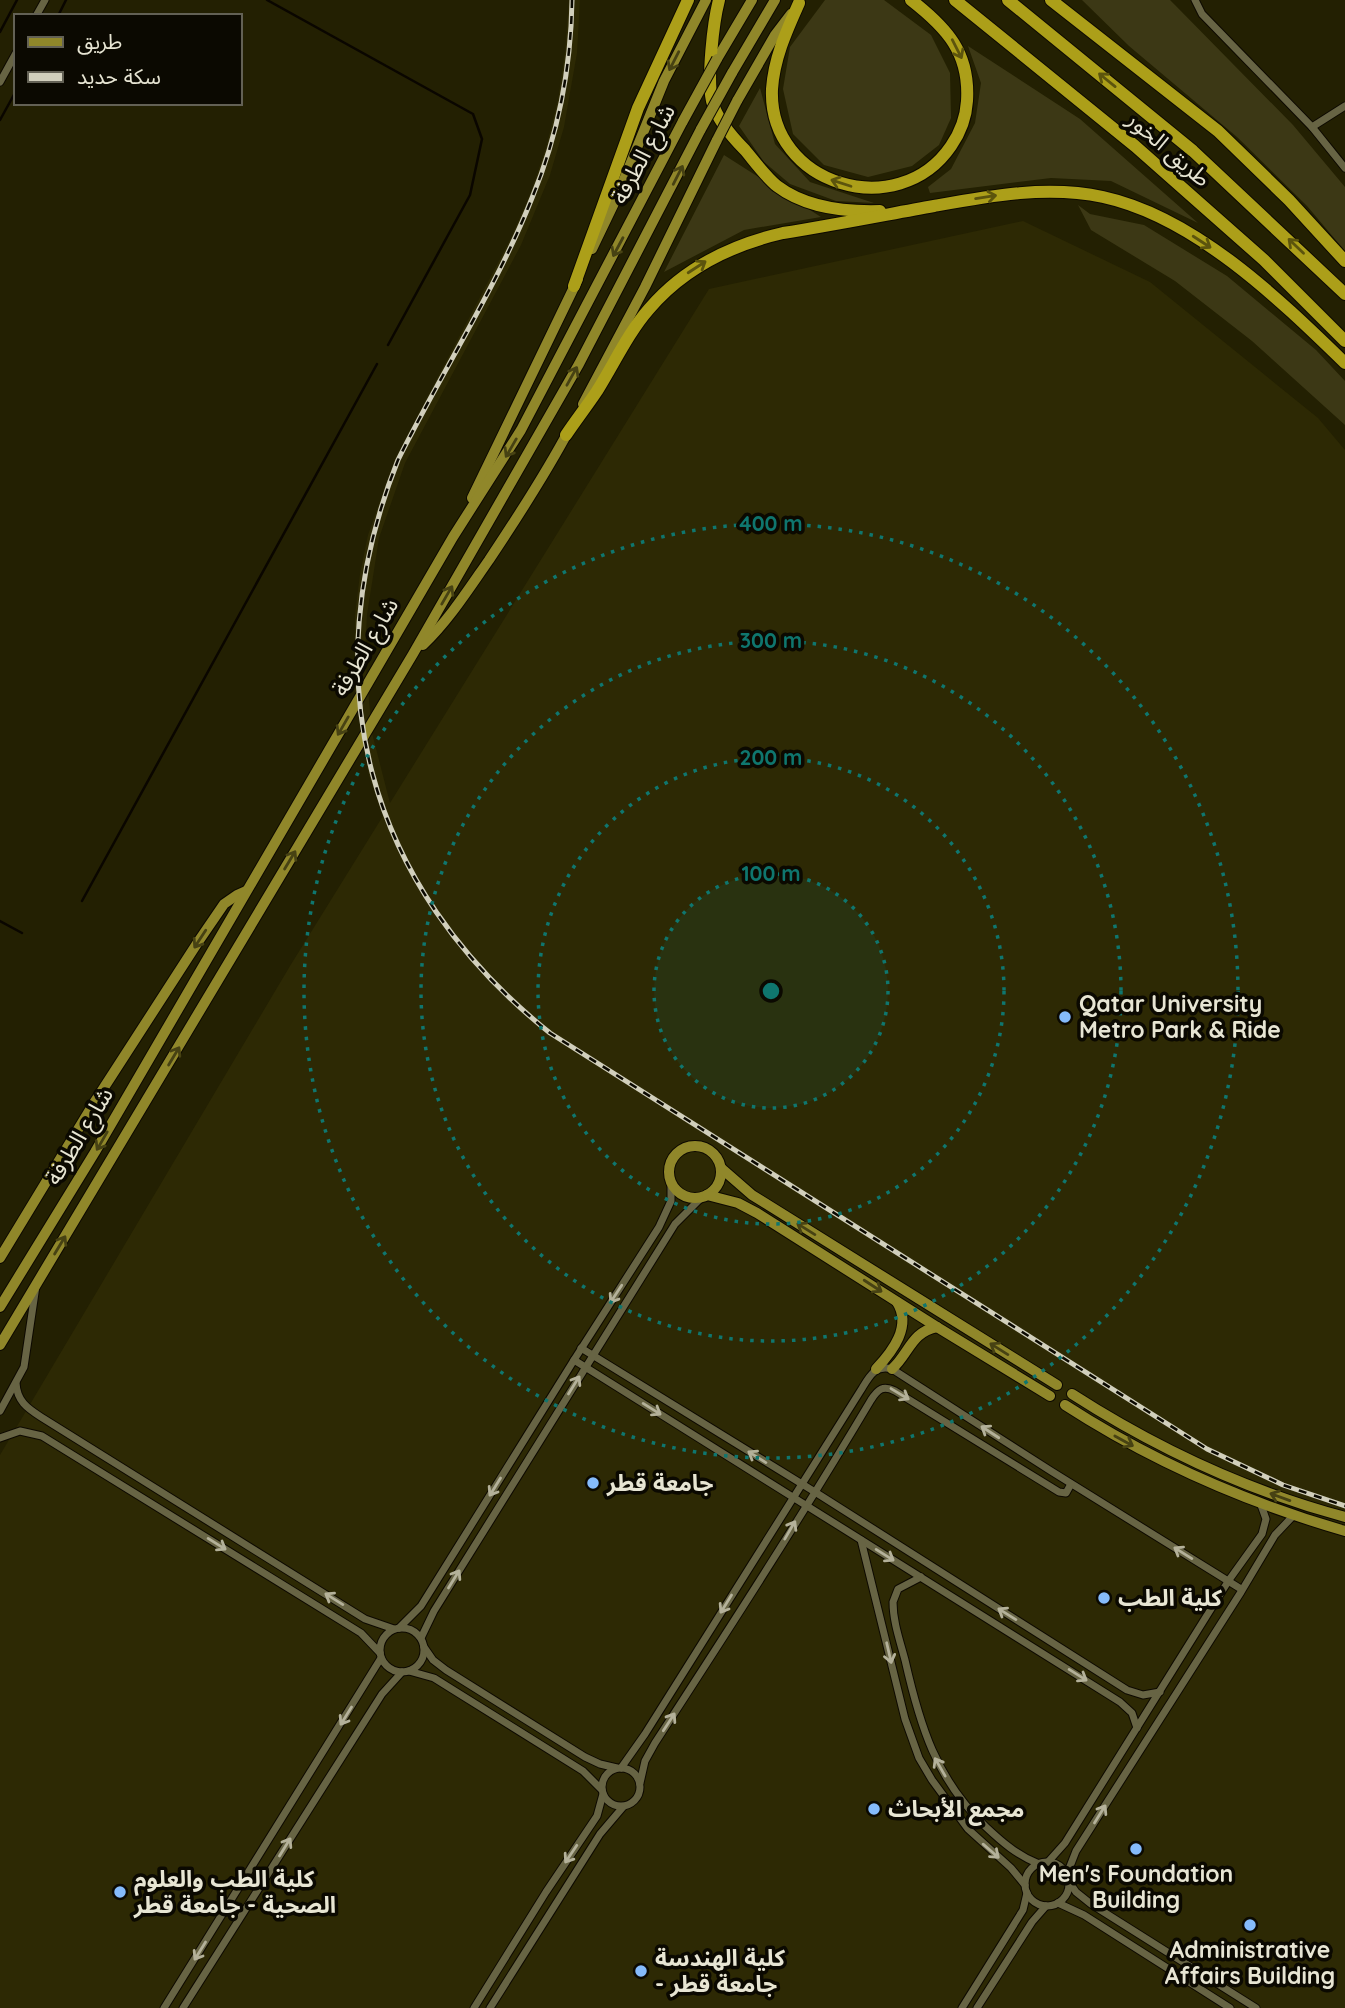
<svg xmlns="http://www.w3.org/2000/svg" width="1345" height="2008" font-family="Quicksand,'Noto Sans Arabic',sans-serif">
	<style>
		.built { fill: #2d2904 }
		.garden { fill: #3c3815 }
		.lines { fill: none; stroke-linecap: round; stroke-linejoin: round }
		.stream { stroke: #0a0600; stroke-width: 2.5 }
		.minor-casing { stroke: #0d0900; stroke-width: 9 }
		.primary-casing { stroke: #0d0900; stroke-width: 12 }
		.motorway-casing { stroke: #0d0900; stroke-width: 14 }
		.minor { stroke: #676444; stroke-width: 7 }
		.primary { stroke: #90872a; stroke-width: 10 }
		.motorway { stroke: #ac9f19; stroke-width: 12 }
		.rail-casing { stroke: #d1cfbc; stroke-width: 5 }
		.rail { stroke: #0b0901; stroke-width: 2.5; stroke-dasharray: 8; stroke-linecap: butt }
		.primary-bridge-casing { stroke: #0d0900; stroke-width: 12; stroke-linecap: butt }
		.primary-bridge { stroke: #90872a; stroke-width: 10 }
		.oneway { stroke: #5c540d }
		.oneway2 { stroke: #474213 }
		.oneway3 { stroke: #b4b19a }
		.ring { fill: none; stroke: #0f766e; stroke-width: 3.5; stroke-dasharray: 3.5 7 }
		.poi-dot { fill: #85bbfb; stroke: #0b0901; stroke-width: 2.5 }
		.labels { text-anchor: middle; stroke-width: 7; stroke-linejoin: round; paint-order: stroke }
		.street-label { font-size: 23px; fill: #e7e5d3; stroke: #0b0901 }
		.poi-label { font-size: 23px; font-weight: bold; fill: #e7e5d3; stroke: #0b0901; text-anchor: start }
		.centre { fill: #0f766e; stroke: #0b0901; stroke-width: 3.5 }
		.ring-label { font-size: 21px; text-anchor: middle; font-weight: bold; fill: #0f766e; stroke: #0b0901; stroke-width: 7; stroke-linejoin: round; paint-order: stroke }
	</style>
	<rect width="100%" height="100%" fill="#232002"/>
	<polygon class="built" points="569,0 580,0 577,53 564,127 550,175 521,245 405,463 379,538 367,615 365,655 372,733 390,803 709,289 1023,221 1150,282 1318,418 1345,450 1345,2008 0,2008 0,1455 290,966 383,816 369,775 355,695 355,615 360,574 368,535 395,459 510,240 530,195 546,148 558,100 565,52"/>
	<g class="garden">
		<polygon points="825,0 884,0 931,35 950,73 951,118 939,145 912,166 868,177 824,165 793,134 783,89 790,47"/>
		<polygon points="1082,0 1170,0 1175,5 1293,125 1345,187 1345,251 1307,206 1237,137 1129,46"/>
		<polygon points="968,46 1080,119 1198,223 1111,181 1051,178 930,193 928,187 951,169 975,123 981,83"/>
		<polygon points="760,88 775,144 810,182 874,203 836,201 790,184 764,162 739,126"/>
		<polygon points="724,155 821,217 744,230 664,272"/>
		<polygon points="1078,205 1090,214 1144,225 1227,276 1316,350 1345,381 1345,425 1252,341 1175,281 1091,230"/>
	</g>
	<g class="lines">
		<g class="stream">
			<polyline points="267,0 473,114 482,139 470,195 388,345"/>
			<polyline points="58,16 66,0"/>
			<polyline points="0,32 17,0"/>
			<polyline points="0,120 16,91"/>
			<polyline points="82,901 377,364"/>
			<polyline points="0,921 22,933"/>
		</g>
		<defs>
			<g id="minor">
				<polyline points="1195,0 1202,14 1312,127 1345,168"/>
				<polyline points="36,16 45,0"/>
				<polyline points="0,82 16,53"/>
				<polyline points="1312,127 1345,106"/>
				<polyline points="581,1348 815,1492 1127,1690 1143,1695 1160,1692"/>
				<polyline points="574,1360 1120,1702 1132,1713 1137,1728"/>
				<path d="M16,1383C17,1401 27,1408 41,1417L365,1619L394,1629"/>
				<polyline points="0,1411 24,1367 36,1286"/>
				<polyline points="0,1438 20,1431 42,1436 361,1633 380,1653"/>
				<polyline points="861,1540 905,1719 919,1758 932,1780 968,1829 1011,1868 1025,1885"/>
				<path d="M921,1577L898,1589L893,1602C893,1622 900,1641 905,1660C920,1726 936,1779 986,1827C1003,1843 1017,1855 1039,1864"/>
				<circle cx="402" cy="1650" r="22"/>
				<polyline points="399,1628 421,1606 574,1360 659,1227 671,1201 671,1181"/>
				<polyline points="421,1638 434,1611 675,1224 702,1197"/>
				<polyline points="424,1647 433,1660 446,1670 585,1757 600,1764 617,1768"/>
				<polyline points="409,1671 434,1678 458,1693 583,1771 602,1790"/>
				<circle cx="621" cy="1787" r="19"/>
				<path d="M621,1768L645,1734L861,1390C869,1377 875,1364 892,1369L1051,1471L1241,1589"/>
				<path d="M640,1783L645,1761L655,1743C729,1629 802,1516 871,1400C878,1389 883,1385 895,1391L1059,1492L1066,1493L1071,1484"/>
				<circle cx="1047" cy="1884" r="22"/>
				<polyline points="1048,1862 1065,1843 1229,1580 1262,1534 1266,1519 1261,1505"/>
				<polyline points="1067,1874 1076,1851 1241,1592 1275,1535 1293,1516"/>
				<polyline points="1069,1882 1076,1892 1091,1904 1256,2008"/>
				<polyline points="1058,1903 1084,1915 1230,2008"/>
				<polyline points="164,2008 381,1658"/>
				<polyline points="183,2008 382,1694 402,1672"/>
				<polyline points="474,2008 546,1892 597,1816 603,1794"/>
				<polyline points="490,2008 600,1834 623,1807"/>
				<polyline points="962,2008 1023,1910 1027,1893"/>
				<polyline points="977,2008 1032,1922 1046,1906"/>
			</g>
			<g id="primary">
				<polyline points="717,59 752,0"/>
				<polyline points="732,73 775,0"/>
				<polyline points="737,101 775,35 791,14"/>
				<polyline points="592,249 617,197 664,81 706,0"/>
				<polyline points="583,404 645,287 717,140"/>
				<polyline points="472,498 578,279"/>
				<path d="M423,645C449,620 468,590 489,560C517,518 545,475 569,430"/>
				<circle cx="695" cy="1172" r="26"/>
				<polyline points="721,1168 752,1195 1057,1385"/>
				<polyline points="707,1195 738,1203 757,1213 937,1327 1050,1396"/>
				<polyline points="0,1258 94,1103 198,942 224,904 237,895 246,891"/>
				<polyline points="0,1307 95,1152 453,537 521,430 683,121"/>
				<polyline points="0,1345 413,654 579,364 701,129"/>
				<path d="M876,1369C893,1351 912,1326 897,1302"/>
				<path d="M892,1369C909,1354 911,1332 937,1327"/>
				<path d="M1072,1394C1156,1448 1248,1491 1345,1517"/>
				<path d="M1065,1405C1153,1462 1245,1502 1345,1531"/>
			</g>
			<g id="motorway">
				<path d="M719,0C713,23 707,78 712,101C717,120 732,137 745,150C755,162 765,176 777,186C806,208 846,212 880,211"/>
				<polyline points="955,0 1135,146 1264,260 1345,341"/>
				<polyline points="1008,0 1193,151 1345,294"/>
				<polyline points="1051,0 1218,131 1289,200 1345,261"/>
				<path d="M799,3C787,30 774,58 772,89C768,185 898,224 951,146C960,133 966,118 967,101C970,53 947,28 911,0"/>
				<polyline points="574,286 638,108 688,0"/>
				<path d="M566,435C576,420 587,406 597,391C614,364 628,333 649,309C684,268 731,245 783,233C833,225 884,215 934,206C989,196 1047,185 1103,197C1195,217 1279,299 1345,363"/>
			</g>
		</defs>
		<use href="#minor" class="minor-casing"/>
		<use href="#primary" class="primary-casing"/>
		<use href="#motorway" class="motorway-casing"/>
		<use href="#minor" class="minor"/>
		<use href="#primary" class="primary"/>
		<use href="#motorway" class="motorway"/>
		<defs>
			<path id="rail" d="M572,0C571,68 558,135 532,198C496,289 441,373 398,460C311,679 366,886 550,1033L1207,1449L1283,1485L1345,1506"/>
		</defs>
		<use href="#rail" class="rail-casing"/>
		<use href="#rail" class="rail"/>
		<defs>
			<g id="primary-bridge">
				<polyline points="683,121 717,59"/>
				<polyline points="701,129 732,73"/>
				<polyline points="717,140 737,101"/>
			</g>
		</defs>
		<use href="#primary-bridge" class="primary-bridge-casing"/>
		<use href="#primary-bridge" class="primary-bridge"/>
	</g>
	<defs><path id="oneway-shaft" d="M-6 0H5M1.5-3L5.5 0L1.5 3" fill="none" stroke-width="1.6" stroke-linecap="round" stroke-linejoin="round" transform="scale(1.75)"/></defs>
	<g class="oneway">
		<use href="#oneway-shaft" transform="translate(957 49) rotate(63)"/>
		<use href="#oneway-shaft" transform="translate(1107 80) rotate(-141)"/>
		<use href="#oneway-shaft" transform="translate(841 183) rotate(-162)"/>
		<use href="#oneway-shaft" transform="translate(986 197) rotate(-9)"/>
		<use href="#oneway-shaft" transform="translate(1202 242) rotate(33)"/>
		<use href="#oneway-shaft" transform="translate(1296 246) rotate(-136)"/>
		<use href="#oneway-shaft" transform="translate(697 267) rotate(-33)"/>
	</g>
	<g class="oneway2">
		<use href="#oneway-shaft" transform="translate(674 61) rotate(117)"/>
		<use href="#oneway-shaft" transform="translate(678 175) rotate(-63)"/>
		<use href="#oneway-shaft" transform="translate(618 247) rotate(118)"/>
		<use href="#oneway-shaft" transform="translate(572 376) rotate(-61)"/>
		<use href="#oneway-shaft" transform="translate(511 448) rotate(120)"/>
		<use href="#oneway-shaft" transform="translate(447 595) rotate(-60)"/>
		<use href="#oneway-shaft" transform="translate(343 726) rotate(120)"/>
		<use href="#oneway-shaft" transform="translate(290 860) rotate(-59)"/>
		<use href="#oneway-shaft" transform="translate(200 939) rotate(123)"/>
		<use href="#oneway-shaft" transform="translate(174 1056) rotate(-59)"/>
		<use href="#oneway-shaft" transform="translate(102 1141) rotate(120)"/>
		<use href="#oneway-shaft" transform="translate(806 1229) rotate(-148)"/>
		<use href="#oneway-shaft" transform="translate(60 1245) rotate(-59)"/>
		<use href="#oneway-shaft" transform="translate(873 1286) rotate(33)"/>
		<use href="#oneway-shaft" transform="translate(999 1349) rotate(-148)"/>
		<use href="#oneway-shaft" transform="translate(1124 1441) rotate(29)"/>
		<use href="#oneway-shaft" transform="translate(1280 1497) rotate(-160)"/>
	</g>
	<g class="oneway3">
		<use href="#oneway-shaft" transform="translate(616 1294) rotate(123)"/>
		<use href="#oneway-shaft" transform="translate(574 1385) rotate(-58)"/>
		<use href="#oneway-shaft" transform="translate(900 1394) rotate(31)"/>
		<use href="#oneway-shaft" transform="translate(652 1409) rotate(32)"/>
		<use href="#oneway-shaft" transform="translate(990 1432) rotate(-147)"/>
		<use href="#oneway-shaft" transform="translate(757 1457) rotate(-148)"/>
		<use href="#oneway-shaft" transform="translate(495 1487) rotate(122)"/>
		<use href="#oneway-shaft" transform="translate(790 1530) rotate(-60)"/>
		<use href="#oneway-shaft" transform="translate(217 1544) rotate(32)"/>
		<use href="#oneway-shaft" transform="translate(1183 1553) rotate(-148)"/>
		<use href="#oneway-shaft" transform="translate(885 1555) rotate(32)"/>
		<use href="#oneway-shaft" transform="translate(454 1579) rotate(-58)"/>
		<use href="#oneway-shaft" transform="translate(334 1599) rotate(-148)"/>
		<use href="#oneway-shaft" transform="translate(726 1604) rotate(122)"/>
		<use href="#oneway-shaft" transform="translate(1007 1614) rotate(-148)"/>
		<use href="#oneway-shaft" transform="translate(889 1653) rotate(77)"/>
		<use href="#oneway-shaft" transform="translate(1078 1675) rotate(32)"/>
		<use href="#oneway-shaft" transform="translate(346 1716) rotate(122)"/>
		<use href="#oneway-shaft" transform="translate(669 1722) rotate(-57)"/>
		<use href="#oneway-shaft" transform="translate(940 1767) rotate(-120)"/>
		<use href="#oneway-shaft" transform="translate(1100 1814) rotate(-58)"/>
		<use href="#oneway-shaft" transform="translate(285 1847) rotate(-58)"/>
		<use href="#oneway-shaft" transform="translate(991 1851) rotate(41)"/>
		<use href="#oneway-shaft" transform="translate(571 1854) rotate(124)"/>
		<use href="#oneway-shaft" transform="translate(200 1951) rotate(122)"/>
	</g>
	<circle cx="771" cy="991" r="117" fill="#0f766e" fill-opacity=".12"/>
	<g class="ring">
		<circle cx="771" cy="991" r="117"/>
		<circle cx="771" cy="991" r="233"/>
		<circle cx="771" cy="991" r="350"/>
		<circle cx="771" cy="991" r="467"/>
	</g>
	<g class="poi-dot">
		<circle cx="1065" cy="1017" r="7"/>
		<circle cx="593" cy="1483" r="7"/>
		<circle cx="1104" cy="1598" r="7"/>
		<circle cx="874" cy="1809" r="7"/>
		<circle cx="1136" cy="1849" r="7"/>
		<circle cx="120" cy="1892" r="7"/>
		<circle cx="1250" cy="1925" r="7"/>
		<circle cx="641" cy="1971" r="7"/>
	</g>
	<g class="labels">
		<g class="street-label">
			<text transform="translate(1169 149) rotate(41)" y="8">طريق الخور</text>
			<text transform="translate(643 154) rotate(-62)" y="8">شارع الطرفة</text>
			<text transform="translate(365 647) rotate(-60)" y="8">شارع الطرفة</text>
			<text transform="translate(79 1136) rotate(-59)" y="8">شارع الطرفة</text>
		</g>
		<g class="poi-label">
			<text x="1079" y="1012">Qatar University<tspan x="1079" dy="26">Metro Park &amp; Ride</tspan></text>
			<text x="607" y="1491">جامعة قطر</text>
			<text x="1118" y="1606">كلية الطب</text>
			<text x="888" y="1817">مجمع الأبحاث</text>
			<text x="1136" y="1882" text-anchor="middle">Men's Foundation<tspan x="1136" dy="26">Building</tspan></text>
			<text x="134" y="1887">كلية الطب والعلوم<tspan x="134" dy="26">الصحية - جامعة قطر</tspan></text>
			<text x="1250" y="1958" text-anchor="middle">Administrative<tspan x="1250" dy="26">Affairs Building</tspan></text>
			<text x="655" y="1966">كلية الهندسة<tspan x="655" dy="26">- جامعة قطر</tspan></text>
		</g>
	</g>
	<circle cx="771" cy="991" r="10" class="centre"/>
	<g class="ring-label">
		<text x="771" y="531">400 m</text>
		<text x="771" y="648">300 m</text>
		<text x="771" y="765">200 m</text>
		<text x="771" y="881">100 m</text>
	</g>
	<rect x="14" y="14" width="228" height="91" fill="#0b0901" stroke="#636155" stroke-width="2"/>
	<rect x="28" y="37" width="35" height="10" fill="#90872a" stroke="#636155" stroke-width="2"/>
	<text x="77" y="49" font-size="21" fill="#e7e5d3">طريق</text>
	<rect x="28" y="72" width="35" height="10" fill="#d1cfbc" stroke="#636155" stroke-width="2"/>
	<text x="77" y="84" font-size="21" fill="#e7e5d3">سكة حديد</text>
</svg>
